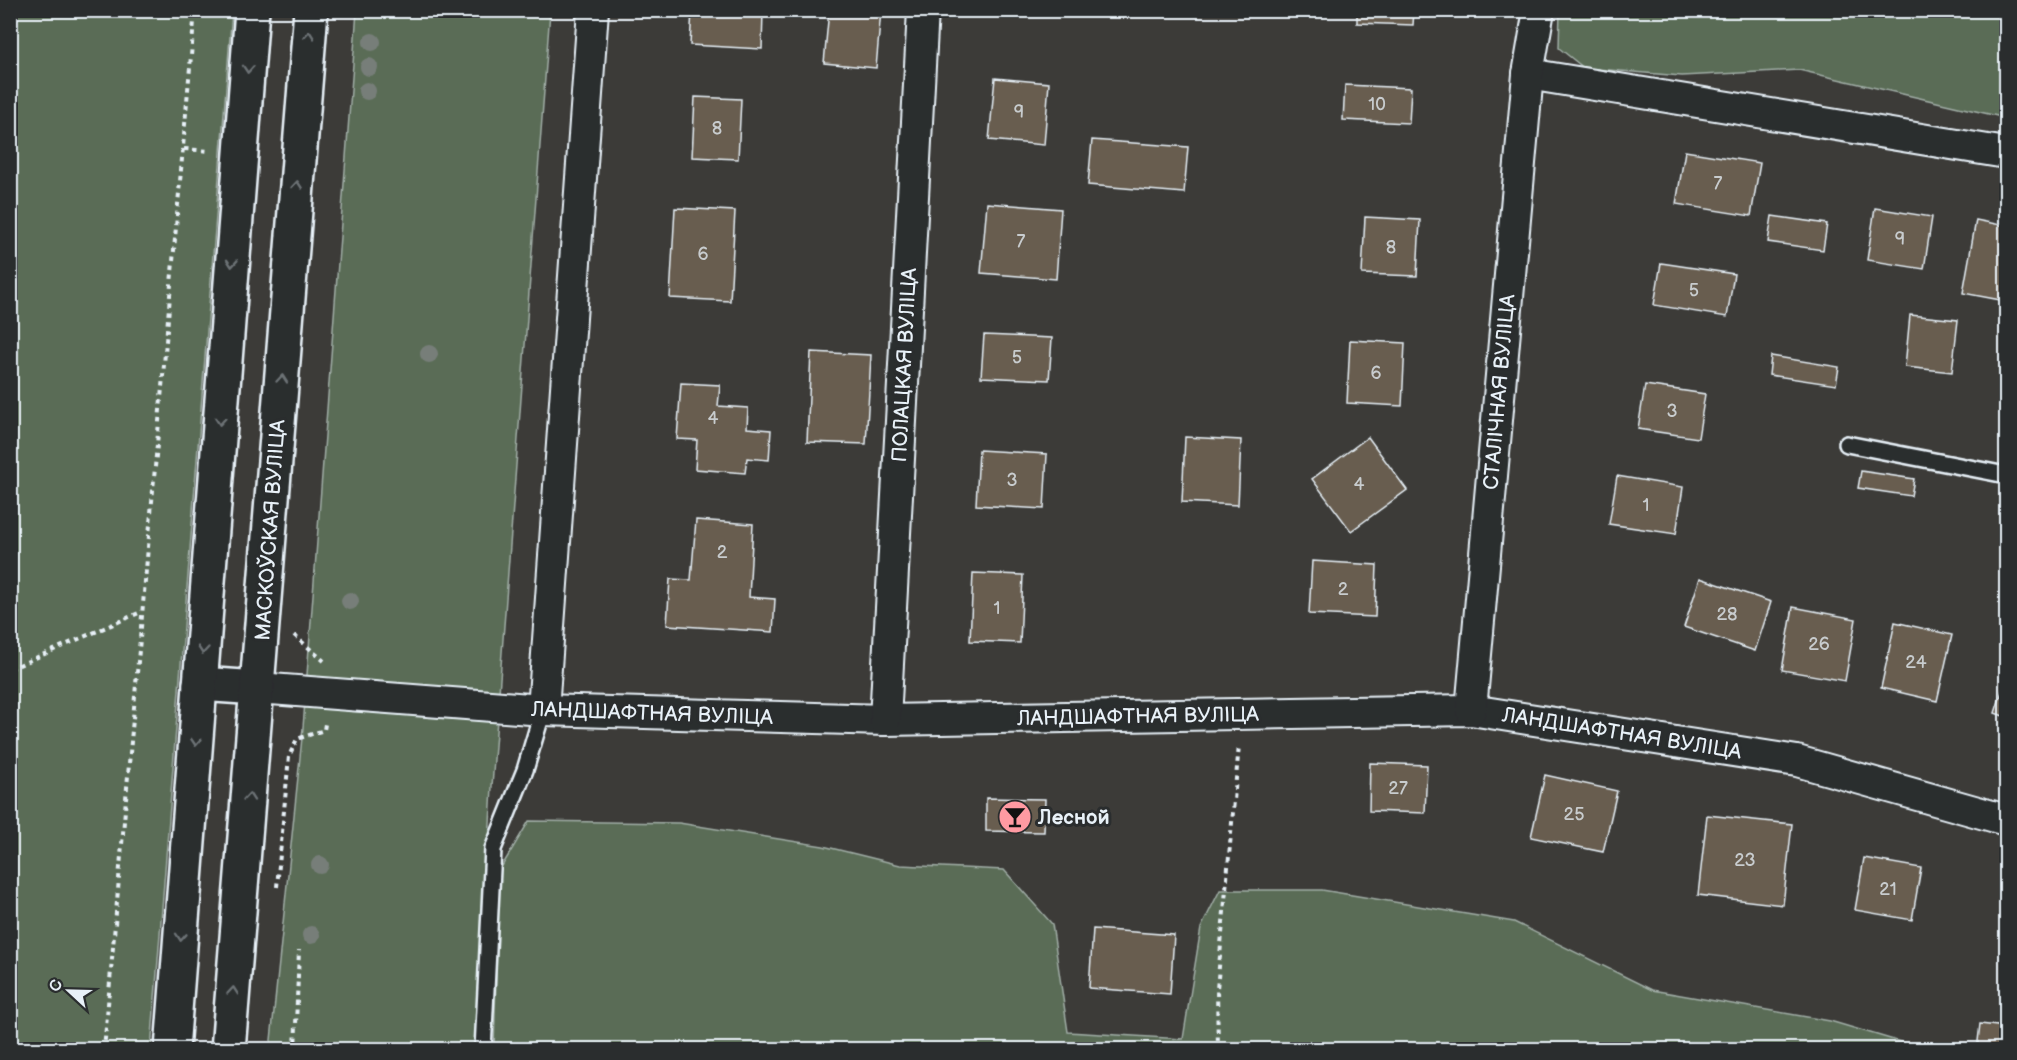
<svg xmlns="http://www.w3.org/2000/svg" width="2017" height="1060" font-family="'Balsamiq Sans',sans-serif">
	<style>
		.green { fill: #5a6c56; stroke: #a1aea7; stroke-width: 1.5 }
		.building { fill: #675d4f; stroke: #e8f1f8; stroke-width: 1.5 }
		.lines { fill: none; stroke-linecap: round; stroke-linejoin: round }
		.service-casing { stroke: #e8f1f8; stroke-width: 20 }
		.minor-casing { stroke: #e8f1f8; stroke-width: 34 }
		.trunk-casing { stroke: #e8f1f8; stroke-width: 38 }
		.path { stroke: #e8f1f8; stroke-width: 4; stroke-dasharray: 4.5 4.5; stroke-linecap: butt }
		.service { stroke: #2a2d2e; stroke-width: 15 }
		.minor { stroke: #2a2d2e; stroke-width: 30 }
		.trunk { stroke: #2a2d2e; stroke-width: 33 }
		.tree { fill: #777e79 }
		.oneway { stroke: #6c7275 }
		.labels { text-anchor: middle; stroke-width: 6; stroke-linejoin: round; paint-order: stroke }
		.number-label { font-size: 18px; fill: #c8ccce }
		.street-label { font-size: 21px; fill: #e8f1f8; stroke: #2a2d2e }
		.poi-label { font-size: 21px; font-weight: bold; fill: #e8f1f8; stroke: #2a2d2e; text-anchor: start }
	</style>
	<rect width="100%" height="100%" fill="#3c3b38"/>
	<filter id="ink" filterUnits="userSpaceOnUse"><feTurbulence type="fractalNoise" baseFrequency=".0167" numOctaves="2"/><feDisplacementMap in="SourceGraphic" scale="12" xChannelSelector="R" yChannelSelector="G"/><feConvolveMatrix kernelMatrix="1 2 1 2 8 2 1 2 1" color-interpolation-filters="sRGB"/></filter>
	<g filter="url(#ink)">
		<g class="green">
			<polygon points="10,11 232,11 151,1049 11,1049"/>
			<polygon points="357,11 550,11 492,786 478,1049 270,1050 303,728"/>
			<polygon points="1560,11 2006,11 2006,118 1799,70 1682,76 1584,68 1559,48"/>
			<polygon points="529,821 679,823 823,846 900,865 1004,870 1052,924 1068,1032 1183,1039 1201,928 1220,890 1322,890 1514,922 1652,990 1830,1021 1924,1049 494,1050 499,871"/>
		</g>
		<g class="building">
			<polygon points="692,10 763,10 762,49 690,45"/>
			<polygon points="829,10 881,10 876,68 824,63"/>
			<polygon points="994,10 1071,10 1070,17"/>
			<polygon points="1357,10 1414,10 1413,25 1357,23"/>
			<polygon points="995,78 1049,83 1044,145 989,140"/>
			<polygon points="1345,85 1411,88 1409,123 1343,120"/>
			<polygon points="695,97 741,99 738,159 692,157"/>
			<polygon points="1092,140 1188,147 1184,193 1088,185"/>
			<polygon points="1685,151 1760,163 1751,216 1676,204"/>
			<polygon points="987,203 1061,209 1056,279 981,273"/>
			<polygon points="675,208 735,211 730,301 670,298"/>
			<polygon points="1875,208 1932,217 1924,269 1867,260"/>
			<polygon points="1772,216 1827,224 1823,250 1768,242"/>
			<polygon points="1365,217 1420,220 1417,276 1362,274"/>
			<polygon points="1976,220 2006,226 2006,301 1963,293"/>
			<polygon points="1661,263 1734,274 1727,317 1654,305"/>
			<polygon points="1910,315 1958,320 1952,372 1905,367"/>
			<polygon points="984,335 1052,338 1049,380 981,377"/>
			<polygon points="1350,340 1405,343 1402,406 1347,403"/>
			<polygon points="811,352 871,355 866,444 807,442"/>
			<polygon points="1771,356 1839,367 1836,385 1769,375"/>
			<polygon points="681,383 720,385 718,406 748,408 747,428 771,430 769,460 747,458 745,473 695,469 697,440 677,439"/>
			<polygon points="1645,385 1705,394 1698,438 1638,429"/>
			<polygon points="1185,437 1241,440 1238,505 1182,502"/>
			<polygon points="1368,437 1407,490 1351,531 1312,479"/>
			<polygon points="979,450 1047,454 1044,509 976,505"/>
			<polygon points="1861,471 1914,479 1911,496 1858,488"/>
			<polygon points="1617,476 1683,487 1676,534 1609,524"/>
			<polygon points="696,520 753,524 749,597 775,599 773,632 667,625 670,579 691,580"/>
			<polygon points="1312,561 1377,565 1375,617 1309,614"/>
			<polygon points="973,573 1023,575 1020,643 970,641"/>
			<polygon points="1700,578 1771,602 1755,651 1684,627"/>
			<polygon points="1793,607 1856,619 1845,681 1782,670"/>
			<polygon points="1895,622 1952,635 1937,701 1881,688"/>
			<polygon points="2006,679 2006,717 1995,713"/>
			<polygon points="1370,763 1427,765 1425,813 1369,811"/>
			<polygon points="1545,775 1617,791 1603,852 1531,837"/>
			<polygon points="986,798 1045,799 1044,832 986,831"/>
			<polygon points="1707,815 1792,824 1783,905 1698,895"/>
			<polygon points="1864,858 1921,868 1912,920 1855,910"/>
			<polygon points="1093,929 1174,935 1170,994 1089,988"/>
			<polygon points="1980,1024 2006,1027 2006,1050 1977,1050"/>
		</g>
		<g class="lines">
			<defs>
				<g id="service">
					<polyline points="1847,444 2006,475"/>
					<polyline points="483,1050 493,849 525,770 543,710"/>
				</g>
				<g id="minor">
					<polyline points="1528,74 2006,153"/>
					<polyline points="258,688 543,710 885,720 1471,710 1797,761 2006,820"/>
					<polyline points="543,710 593,10"/>
					<polyline points="1471,710 1528,74 1539,10"/>
					<polyline points="885,720 923,10"/>
				</g>
				<g id="trunk">
					<polyline points="200,684 258,688"/>
					<polyline points="172,1050 252,10"/>
					<polyline points="228,1050 311,10"/>
				</g>
			</defs>
			<use href="#service" class="service-casing"/>
			<use href="#minor" class="minor-casing"/>
			<use href="#trunk" class="trunk-casing"/>
			<g class="path">
				<polyline points="184,149 210,151"/>
				<polyline points="294,635 324,661"/>
				<polyline points="10,669 141,612"/>
				<polyline points="10,713 15,731 10,890"/>
				<polyline points="277,887 289,756 297,739 324,730 325,724"/>
				<polyline points="104,1050 195,10"/>
				<polyline points="295,1050 299,950"/>
				<polyline points="1218,1050 1217,989 1239,745"/>
			</g>
			<use href="#service" class="service"/>
			<use href="#minor" class="minor"/>
			<use href="#trunk" class="trunk"/>
		</g>
		<g class="tree">
			<circle cx="372" cy="42" r="9"/>
			<circle cx="369" cy="67" r="9"/>
			<circle cx="367" cy="91" r="9"/>
			<circle cx="429" cy="354" r="9"/>
			<circle cx="350" cy="601" r="9"/>
			<circle cx="320" cy="865" r="9"/>
			<circle cx="311" cy="935" r="9"/>
		</g>
		<defs><path id="oneway-chevron" d="M-2-3.5L2.5 0L-2 3.5" fill="none" stroke-width="1.6" stroke-linecap="round" stroke-linejoin="round" transform="scale(1.5)"/></defs>
		<g class="oneway">
			<use href="#oneway-chevron" transform="translate(309 35) rotate(-85)"/>
			<use href="#oneway-chevron" transform="translate(248 69) rotate(94)"/>
			<use href="#oneway-chevron" transform="translate(297 185) rotate(-85)"/>
			<use href="#oneway-chevron" transform="translate(232 263) rotate(94)"/>
			<use href="#oneway-chevron" transform="translate(282 379) rotate(-85)"/>
			<use href="#oneway-chevron" transform="translate(220 421) rotate(94)"/>
			<use href="#oneway-chevron" transform="translate(203 650) rotate(95)"/>
			<use href="#oneway-chevron" transform="translate(196 742) rotate(94)"/>
			<use href="#oneway-chevron" transform="translate(249 797) rotate(-85)"/>
			<use href="#oneway-chevron" transform="translate(181 937) rotate(94)"/>
			<use href="#oneway-chevron" transform="translate(233 991) rotate(-85)"/>
		</g>
	</g>
	<defs>
		<symbol id="bar-disc" viewBox="-11 -11 22 22"><circle r="9.5" fill="#ff9aa2" stroke="#2a2d2e"/><path d="M-6-5H6L.8 .8V4.5H3.5V6h-7V4.5H-.8V.8Z" fill="#111"/></symbol>
	</defs>
	<g fill-rule="evenodd">
		<use href="#bar-disc" x="996" y="798" width="38" height="38"/>
	</g>
	<g class="labels">
		<g class="number-label">
			<text x="1377" y="110">10</text>
			<text x="1019" y="118">9</text>
			<text x="717" y="134">8</text>
			<text x="1718" y="189">7</text>
			<text x="1900" y="245">9</text>
			<text x="1021" y="247">7</text>
			<text x="1391" y="253">8</text>
			<text x="703" y="260">6</text>
			<text x="1694" y="296">5</text>
			<text x="1017" y="363">5</text>
			<text x="1376" y="379">6</text>
			<text x="1672" y="417">3</text>
			<text x="713" y="424">4</text>
			<text x="1012" y="486">3</text>
			<text x="1359" y="490">4</text>
			<text x="1646" y="511">1</text>
			<text x="722" y="558">2</text>
			<text x="1343" y="595">2</text>
			<text x="997" y="614">1</text>
			<text x="1727" y="620">28</text>
			<text x="1819" y="650">26</text>
			<text x="1916" y="668">24</text>
			<text x="1398" y="794">27</text>
			<text x="1574" y="820">25</text>
			<text x="1745" y="866">23</text>
			<text x="1888" y="895">21</text>
		</g>
		<g class="street-label">
			<text transform="translate(904 365) rotate(-87)" y="7">ПОЛАЦКАЯ ВУЛІЦА</text>
			<text transform="translate(1499 392) rotate(-85)" y="7">СТАЛІЧНАЯ ВУЛІЦА</text>
			<text transform="translate(270 530) rotate(-86)" y="7">МАСКОЎСКАЯ ВУЛІЦА</text>
			<text transform="translate(652 713) rotate(2)" y="7">ЛАНДШАФТНАЯ ВУЛІЦА</text>
			<text transform="translate(1138 716) rotate(-1)" y="7">ЛАНДШАФТНАЯ ВУЛІЦА</text>
			<text transform="translate(1622 733) rotate(9)" y="7">ЛАНДШАФТНАЯ ВУЛІЦА</text>
		</g>
		<g class="poi-label">
			<text x="1038" y="824">Лесной</text>
		</g>
	</g>
	<rect width="2017" height="1060" fill="none" stroke="#2a2d2e" stroke-width="36"/>
	<rect x="18" y="18" width="1981" height="1024" fill="none" stroke="#e8f1f8" stroke-width="2" filter="url(#ink)"/>
	<g transform="translate(69 991) rotate(292)" stroke="#2a2d2e" stroke-width="4.5" paint-order="stroke">
	<path d="M0-4.5L10 22L0 15L-10 22Z" fill="#e8f1f8"/>
	<text y="-9" font-size="16" font-weight="bold" text-anchor="middle" fill="#e8f1f8">С</text>
	</g>
</svg>
